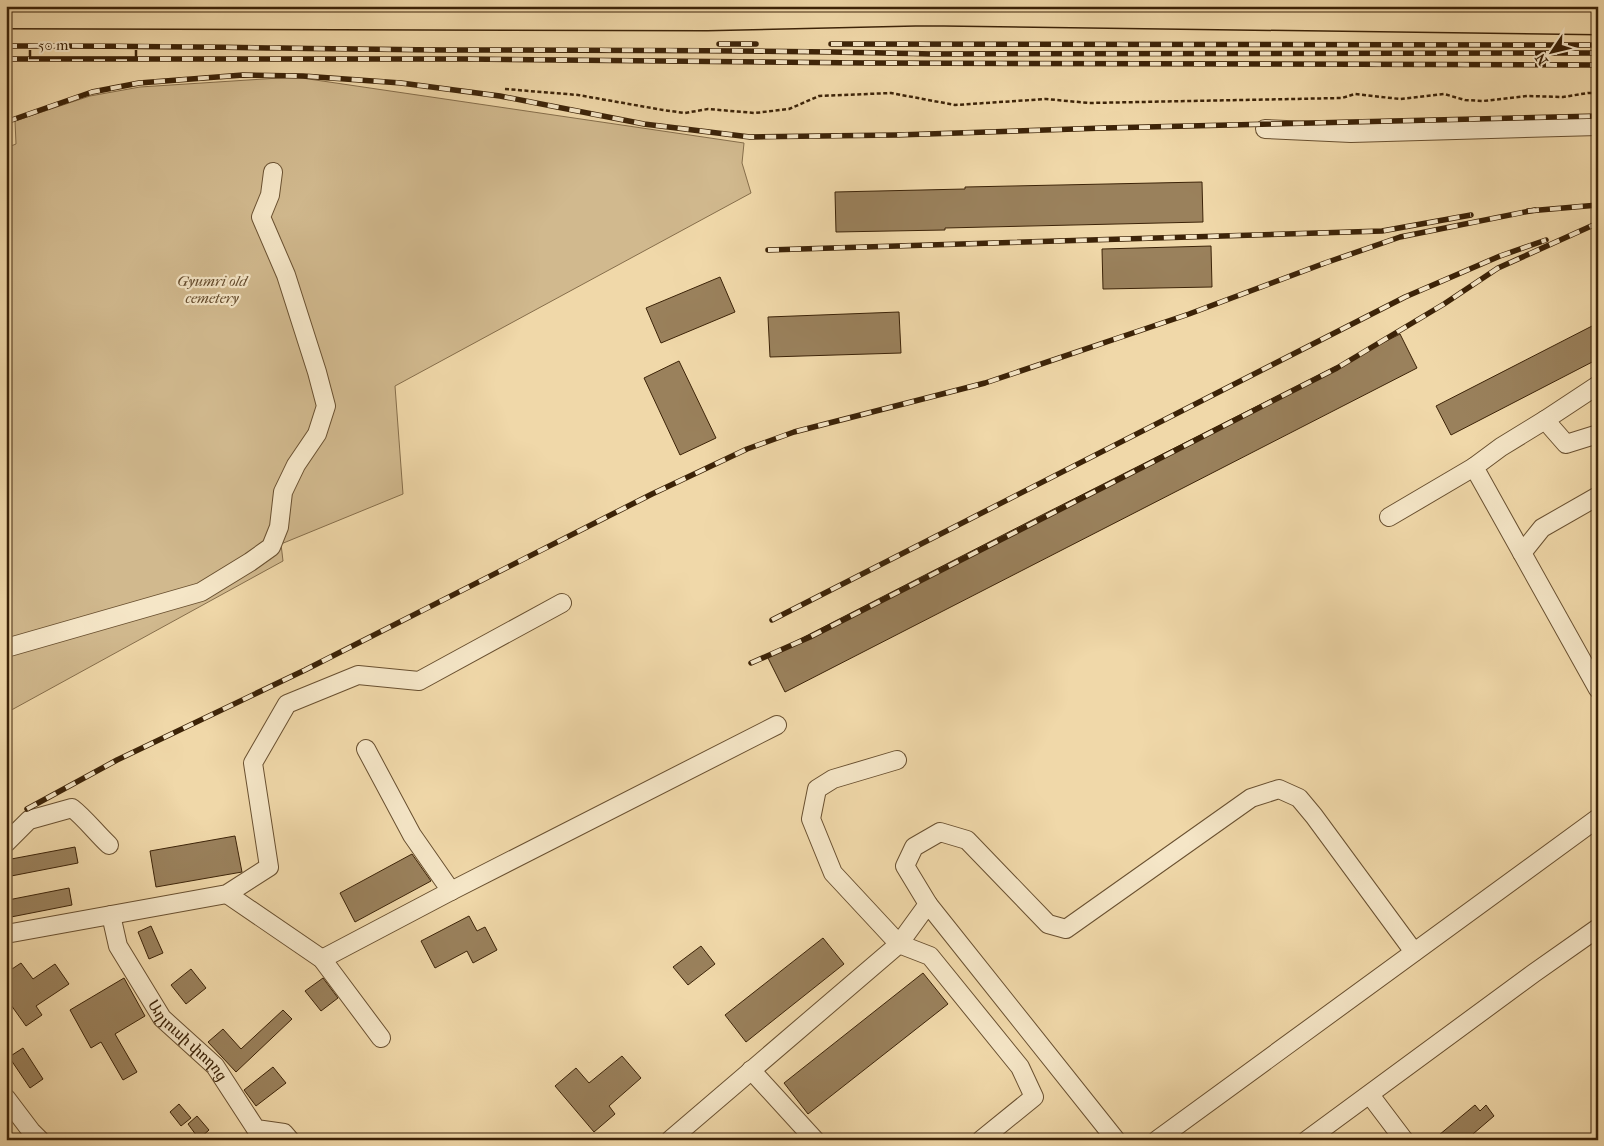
<svg xmlns="http://www.w3.org/2000/svg" width="1604" height="1146" font-family="'IM FELL French Canon','Noto Serif Armenian',serif">
	<style>
		.green { fill: #d1b98e; stroke: #866e4b }
		.building { fill: #9a815c; stroke: #3c2308 }
		.lines { fill: none; stroke-linecap: round; stroke-linejoin: round }
		.minor-casing { stroke: #695030; stroke-width: 20 }
		.highway-casing { stroke: #3c2308; stroke-width: 29 }
		.path { stroke: #3c2308; stroke-width: 2.5; stroke-dasharray: 4 2.5; stroke-linecap: butt }
		.minor { stroke: #f5e6c7; stroke-width: 18 }
		.highway { stroke: #f0d8a9; stroke-width: 26 }
		.rail-casing { stroke: #3c2308; stroke-width: 5.5 }
		.rail { stroke: #f5e6c7; stroke-width: 4; stroke-dasharray: 11; stroke-linecap: butt }
		.labels { text-anchor: middle; stroke-width: 4.5; stroke-linejoin: round; paint-order: stroke }
		.park-label { font-size: 15px; font-style: italic; fill: #61482a; stroke: #f5e6c7 }
		.street-label { font-size: 15px; fill: #3c2308; stroke: #f5e6c7 }
	</style>
	<rect width="100%" height="100%" fill="#f0d8a9"/>
	<filter id="stains"><feTurbulence type="fractalNoise" baseFrequency=".004" numOctaves="4"/><feColorMatrix values="0 0 0 0 .2 0 0 0 0 .09 0 0 0 0 .02 0 0 0 .5 -.17"/></filter>
	<radialGradient id="worn" r=".72"><stop offset=".6" stop-color="#630" stop-opacity="0"/><stop offset="1" stop-color="#630" stop-opacity=".3"/></radialGradient>
	<polygon class="green" points="295,77 744,143 742,163 751,193 395,386 403,494 281,544 283,561 6,713 6,148 16,144 15,121 90,96 140,87"/>
	<g class="building">
		<polygon points="1202,182 1203,222 945,228 945,230 836,232 835,192 965,189 965,187"/>
		<polygon points="1211,246 1212,287 1103,289 1102,249"/>
		<polygon points="720,277 735,312 661,343 646,308"/>
		<polygon points="899,312 901,353 770,357 768,317"/>
		<polygon points="1594,325 1598,331 1598,359 1451,435 1436,406"/>
		<polygon points="1400,334 1417,368 785,692 767,656 1038,517"/>
		<polygon points="679,361 716,438 680,455 644,378"/>
		<polygon points="235,836 242,872 156,887 150,851"/>
		<polygon points="75,847 78,863 6,877 6,860"/>
		<polygon points="412,854 431,881 355,922 340,893"/>
		<polygon points="69,888 72,905 11,917 8,900"/>
		<polygon points="469,916 477,931 485,927 497,950 473,963 467,951 435,968 421,941"/>
		<polygon points="151,926 163,953 149,959 138,932"/>
		<polygon points="823,938 844,964 746,1042 725,1015"/>
		<polygon points="701,946 715,964 688,985 673,967"/>
		<polygon points="21,963 33,979 55,964 69,984 36,1006 42,1015 26,1026 6,998 6,973"/>
		<polygon points="191,969 206,988 186,1004 171,985"/>
		<polygon points="923,973 948,1004 808,1114 784,1083"/>
		<polygon points="124,978 145,1016 115,1034 137,1072 123,1080 101,1042 91,1048 70,1010"/>
		<polygon points="323,978 338,998 321,1011 305,991"/>
		<polygon points="283,1010 292,1019 236,1072 208,1042 223,1029 241,1049"/>
		<polygon points="23,1048 43,1079 30,1088 9,1057"/>
		<polygon points="622,1056 641,1078 609,1106 615,1114 594,1132 555,1086 576,1068 589,1083"/>
		<polygon points="273,1067 286,1083 256,1106 244,1090"/>
		<polygon points="179,1104 191,1118 181,1126 170,1112"/>
		<polygon points="1475,1105 1480,1111 1486,1105 1494,1116 1466,1140 1433,1140"/>
		<polygon points="197,1116 209,1130 199,1139 188,1124"/>
	</g>
	<g class="lines">
		<defs>
			<g id="minor">
				<polyline points="1265,129 1351,133 1598,126"/>
				<polyline points="1545,420 1598,385"/>
				<polyline points="1598,434 1566,444 1545,420 1501,447 1474,467 1598,689"/>
				<polyline points="1389,517 1474,467"/>
				<polyline points="1522,553 1542,528 1598,496"/>
				<polyline points="6,648 201,592 250,562 271,547 279,527 283,492 296,465 317,434 326,406 317,372 286,275 261,217 270,195 273,172"/>
				<polyline points="366,749 412,835 451,891"/>
				<polyline points="897,760 833,779 817,789 811,819 833,873 899,944 930,956 1020,1067 1034,1097 981,1140"/>
				<path d="M6,843L29,820L72,808C86,819 96,833 109,845"/>
				<polyline points="227,894 322,959 381,1038"/>
				<polyline points="928,904 905,866 914,847 940,832 967,840 1048,924 1066,929 1251,798 1279,789 1299,798 1314,816 1414,952"/>
				<path id="s1" d="M111,915L118,946L162,1018L215,1066L256,1129L284,1133L290,1140"/>
				<polyline points="6,934 227,894 269,867 253,763 287,704 358,675 419,681 562,603"/>
				<polyline points="322,959 451,891 777,725"/>
				<polyline points="751,1070 815,1140"/>
				<polyline points="1370,1095 1404,1140"/>
				<polyline points="6,1098 31,1131 40,1140"/>
				<polyline points="670,1140 899,944 928,904 1116,1140"/>
				<polyline points="1157,1140 1598,818"/>
				<polyline points="1307,1140 1534,973 1598,928"/>
			</g>
			<polyline id="highway" points="6,15 707,17 926,12 1598,21"/>
		</defs>
		<use href="#minor" class="minor-casing"/>
		<use href="#highway" class="highway-casing"/>
		<polyline class="path" points="505,89 578,95 663,110 685,113 708,109 755,113 789,109 819,96 891,93 955,105 1046,99 1089,103 1342,98 1355,94 1400,99 1444,94 1465,100 1483,101 1527,96 1563,97 1588,93 1598,93"/>
		<use href="#minor" class="minor"/>
		<use href="#highway" class="highway"/>
		<defs>
			<g id="rail">
				<polyline points="719,44 756,44"/>
				<polyline points="831,44 1598,45"/>
				<path d="M6,46C153,45 300,49 448,50C609,50 770,50 931,54L1598,53"/>
				<polyline points="6,59 464,59 869,63 1598,65"/>
				<polyline points="6,122 92,92 139,83 243,75 303,76 401,83 500,96 644,124 750,137 897,135 1104,128 1598,116"/>
				<polyline points="1528,211 1598,205"/>
				<polyline points="768,250 1382,231 1471,215"/>
				<polyline points="772,620 1405,297 1500,256 1546,240"/>
				<polyline points="751,663 810,637 1337,368 1444,304 1498,268 1598,223"/>
				<polyline points="27,809 117,760 305,670 652,494 747,449 794,432 985,383 1189,314 1325,263 1400,237 1535,210"/>
			</g>
		</defs>
		<use href="#rail" class="rail-casing"/>
		<use href="#rail" class="rail"/>
	</g>
	<g class="labels">
		<g class="park-label">
			<text x="212" y="286">Gyumri old<tspan x="212" dy="17">cemetery</tspan></text>
		</g>
		<g class="street-label">
			<text dy="5" stroke="none"><textPath href="#s1" startOffset="150">Աղյուսի փողոց</textPath></text>
		</g>
	</g>
	<rect width="1604" height="1146" fill="none" stroke="#f0d8a9" stroke-width="25"/>
	<rect x="8" y="8" width="1589" height="1131" fill="none" stroke="#3c2308" stroke-width="2.5"/>
	<rect x="12" y="12" width="1579" height="1121" fill="none" stroke="#3c2308"/>
	<g transform="translate(1552 52) rotate(235)" stroke="#f5e6c7" stroke-width="4" paint-order="stroke">
	<path d="M0-4L9 19L0 12L-9 19Z" fill="#3c2308"/>
	<text y="-8" font-size="14" font-weight="bold" text-anchor="middle" fill="#3c2308">N</text>
	</g>
	<path d="M30 50v8h106v-8" fill="none" stroke="#3c2308" stroke-width="2.5"/>
	<text x="38" y="50" font-size="15" fill="#3c2308" stroke="#f5e6c7" stroke-width="4" paint-order="stroke">50 m</text>
	<rect width="100%" height="100%" filter="url(#stains)"/>
	<rect width="100%" height="100%" fill="url(#worn)"/>
</svg>
